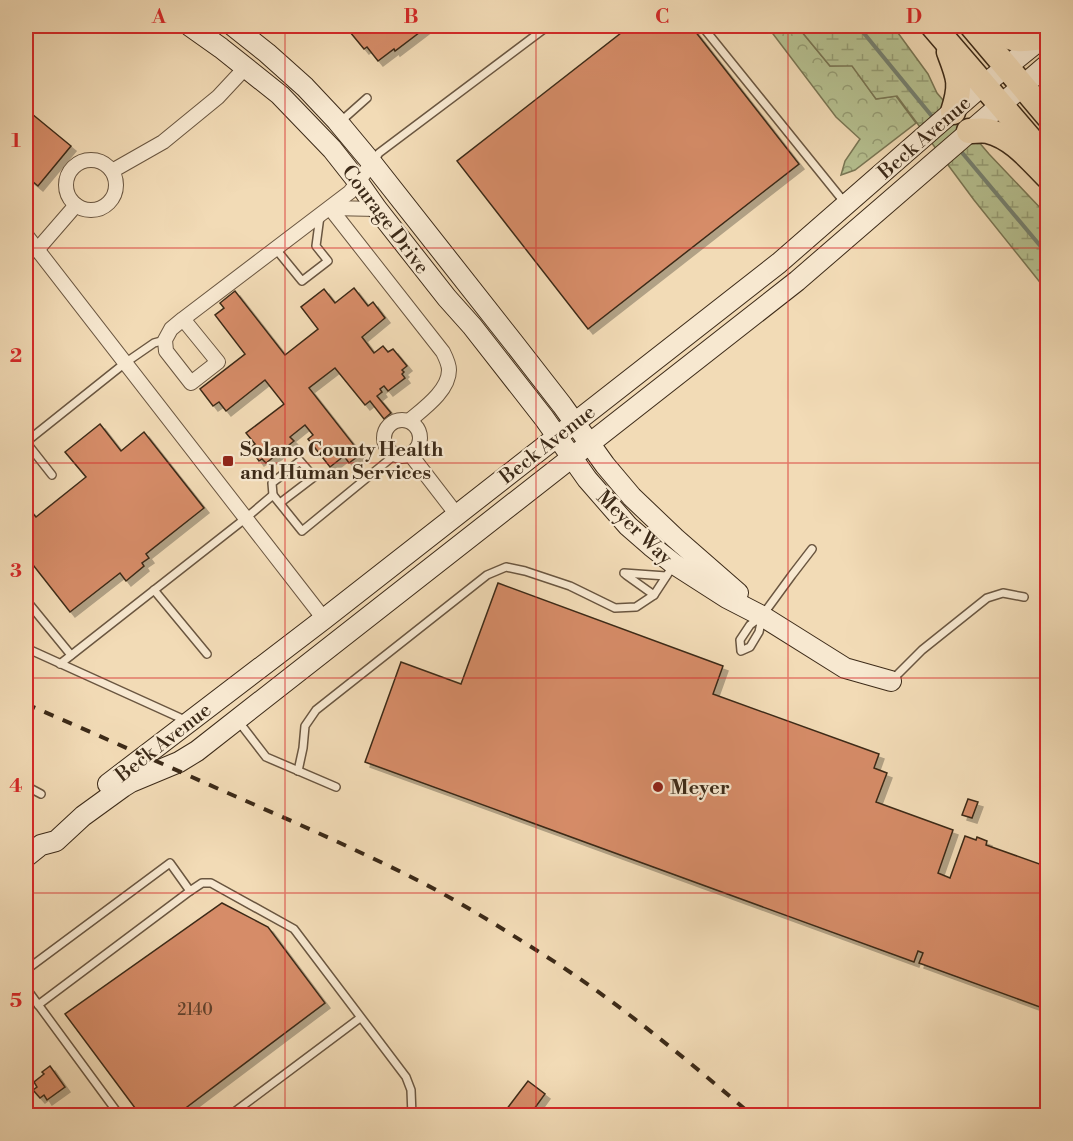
<svg xmlns="http://www.w3.org/2000/svg" width="1073" height="1141" font-family="'Libre Bodoni',serif">
	<style>
		.forest { fill: url(#forest-crowns); stroke: #797654; stroke-width: 1.5 }
		.wetland { fill: url(#wetland-marsh); stroke: #797654; stroke-width: 1.5 }
		.lines { fill: none; stroke-linecap: round; stroke-linejoin: round }
		.stream { stroke: #758171; stroke-width: 4 }
		.building { fill: #d68c68; stroke: #3c2a18; stroke-width: 1.5; filter: url(#shadow) }
		.lane-casing { stroke: #6a5640; stroke-width: 10 }
		.street-casing { stroke: #6a5640; stroke-width: 16 }
		.secondary-casing { stroke: #3c2a18; stroke-width: 22 }
		.highway-casing { stroke: #3c2a18; stroke-width: 27 }
		.lane { stroke: #f7e8d0; stroke-width: 7 }
		.street { stroke: #f7e8d0; stroke-width: 14 }
		.secondary { stroke: #f7e8d0; stroke-width: 20 }
		.highway { stroke: #f2dbb6; stroke-width: 24 }
		.rail { stroke: #3c2a18; stroke-width: 4; stroke-dasharray: 10 10; stroke-linecap: butt }
		.grid { fill: none; stroke: #d62828; stroke-width: 1.5; stroke-opacity: 0.55 }
		.poi-dot { fill: #8f2418; stroke: #f7e8d0; stroke-width: 2 }
		.labels { text-anchor: middle; stroke-width: 4.5; stroke-linejoin: round; paint-order: stroke }
		.number-label { font-size: 16px; fill: #62422c }
		.street-label { font-size: 20px; fill: #3c2a18; stroke: #f7e8d0 }
		.poi-label { font-size: 20px; font-weight: bold; fill: #3c2a18; stroke: #f7e8d0; text-anchor: start }
		.neatline { fill: none; stroke: #d62828; stroke-width: 2 }
		.grid-label { font-size: 20px; text-anchor: middle; font-weight: bold; fill: #d62828 }
	</style>
	<defs>
		<pattern id="forest-crowns" width="20" height="18" patternUnits="userSpaceOnUse" patternTransform="scale(1.5)"><rect width="20" height="18" fill="#b6c191"/><path d="M2 6a3 3 0 1 1 6 0M12 15a3 3 0 1 1 6 0" fill="none" stroke="#959d75"/></pattern>
		<pattern id="wetland-marsh" width="20" height="14" patternUnits="userSpaceOnUse" patternTransform="scale(1.5)"><rect width="20" height="14" fill="#b6c191"/><path d="M1 5h8M5 5V1M11 12h8M15 12V8" fill="none" stroke="#959d75"/></pattern>
		<filter id="shadow"><feDropShadow dx="5" dy="5" stdDeviation="0" flood-color="#0004"/></filter>
	</defs>
	<rect width="100%" height="100%" fill="#f2dbb6"/>
	<filter id="stains"><feTurbulence type="fractalNoise" baseFrequency=".00333" numOctaves="4"/><feColorMatrix values="0 0 0 0 .2 0 0 0 0 .09 0 0 0 0 .02 0 0 0 .5 -.17"/></filter>
	<radialGradient id="worn" r=".72"><stop offset=".6" stop-color="#630" stop-opacity="0"/><stop offset="1" stop-color="#630" stop-opacity=".3"/></radialGradient>
	<polygon class="forest" points="767,26 797,26 830,66 852,65 876,99 896,96 916,123 855,170 841,175 845,161 860,139 836,117"/>
	<polygon class="wetland" points="797,26 893,26 928,74 937,93 989,154 1047,215 1047,291 974,200 897,96 876,99 852,66 830,66"/>
	<g class="lines">
		<g class="stream">
			<polyline points="858,26 935,120"/>
			<polyline points="959,149 1048,255"/>
		</g>
	</g>
	<g class="building">
		<polygon points="345,26 428,26 395,51 394,49 378,61 367,47 364,49"/>
		<polygon points="630,26 691,26 799,164 588,329 457,161"/>
		<polygon points="26,109 71,146 38,186 26,176"/>
		<polygon points="354,288 368,306 373,302 385,318 362,337 374,353 383,346 388,352 393,349 407,366 402,370 404,372 402,374 405,378 388,391 384,386 380,389 382,392 377,396 391,413 384,419 370,401 365,405 335,368 309,388 361,454 349,463 344,456 330,467 308,439 313,435 305,425 290,437 294,441 266,463 262,459 259,461 250,448 255,444 246,433 284,404 265,380 226,411 219,402 213,406 200,389 245,354 215,315 224,308 220,303 235,291 285,355 318,329 301,307 324,289 335,303"/>
		<polygon points="100,424 121,451 144,432 204,508 146,554 149,558 142,563 144,566 126,581 120,573 70,612 26,556 26,512 29,509 36,517 86,477 65,452"/>
		<polygon points="498,583 723,666 713,694 879,754 874,768 887,773 876,802 953,830 938,873 950,878 965,836 976,840 977,837 987,841 986,845 1048,867 1048,1010 919,963 923,953 918,951 914,962 365,762 401,662 461,684"/>
		<polygon points="968,799 978,802 972,818 962,815"/>
		<polygon points="222,903 268,927 325,1003 175,1116 141,1116 65,1014"/>
		<polygon points="50,1066 65,1087 47,1100 44,1095 40,1098 33,1090 37,1087 34,1082 44,1074 42,1072"/>
		<polygon points="528,1081 545,1094 529,1116 513,1116 506,1110"/>
	</g>
	<g class="lines">
		<defs>
			<g id="lane">
				<polyline points="702,26 845,203"/>
				<polyline points="340,122 367,98"/>
				<polyline points="374,161 379,153 548,26"/>
				<polyline points="275,248 302,281 328,261 316,246 320,216"/>
				<polyline points="26,260 37,250"/>
				<polyline points="26,442 125,363 154,343 165,340"/>
				<polyline points="26,442 52,475"/>
				<polyline points="273,495 272,483 300,461 314,477 280,503"/>
				<polyline points="624,573 666,576"/>
				<polyline points="626,575 654,595"/>
				<polyline points="154,590 207,654"/>
				<polyline points="26,600 71,655"/>
				<polyline points="762,618 759,632 750,647 741,651 740,640 750,625 762,616 792,575 812,549"/>
				<polyline points="26,648 187,721"/>
				<polyline points="60,664 246,518 273,495 302,531 396,454"/>
				<polyline points="893,679 922,650 987,598 1003,593 1024,597"/>
				<polyline points="239,722 266,757 336,787"/>
				<polyline points="298,771 303,748 305,726 316,710 487,575 506,567 525,571 570,586 615,608 636,607 654,595 673,566"/>
				<polyline points="26,786 41,794"/>
				<polyline points="26,970 170,863 190,891 202,883 211,883 294,929 406,1077 411,1090 412,1116"/>
				<polyline points="26,988 120,1116"/>
				<polyline points="38,1005 190,891"/>
				<polyline points="229,1116 360,1018"/>
			</g>
			<g id="street">
				<circle cx="91" cy="185" r="25"/>
				<polyline points="112,171 163,142 218,97 245,68"/>
				<path d="M330,208L443,352C446,358 449,364 449,370C449,391 423,409 409,421"/>
				<polyline points="330,208 377,209"/>
				<polyline points="26,235 324,619"/>
				<polyline points="37,250 76,205"/>
				<polyline points="183,319 218,362 191,383 166,351 165,340 171,329 183,319 350,192 372,163"/>
				<circle cx="402" cy="438" r="18"/>
				<polyline points="410,454 457,515"/>
			</g>
			<g id="secondary">
				<polyline points="190,26 221,48 280,95 332,149 358,182 377,209 447,298 472,326 544,418 587,479 628,526 651,546 674,564 727,598 762,616 845,668 891,681"/>
				<polyline points="233,26 267,53 305,87 337,121 372,163 513,342 562,405 605,465 632,497 675,538 738,593"/>
				<polyline points="108,784 324,619 779,263 975,92 1046,35"/>
				<polyline points="26,857 41,845 56,841 83,816 123,787 131,782 179,762 197,751 797,281 1048,64"/>
			</g>
			<g id="highway">
				<polyline points="933,26 1048,160"/>
				<polyline points="972,26 1048,116"/>
				<path d="M992,26C1013,43 1018,40 1044,37"/>
				<path d="M949,52C959,78 962,84 953,112"/>
				<path d="M969,131C976,131 982,130 988,131C1013,137 1031,160 1048,177"/>
			</g>
		</defs>
		<use href="#lane" class="lane-casing"/>
		<use href="#street" class="street-casing"/>
		<use href="#secondary" class="secondary-casing"/>
		<use href="#highway" class="highway-casing"/>
		<use href="#lane" class="lane"/>
		<use href="#street" class="street"/>
		<use href="#secondary" class="secondary"/>
		<use href="#highway" class="highway"/>
		<path class="rail" d="M26,704C91,732 156,761 221,790C287,819 354,848 419,881C462,903 503,929 544,955C618,1002 686,1059 753,1116"/>
	</g>
	<path class="grid" d="M285,26V1116M536,26V1116M788,26V1116M26,248H1048M26,463H1048M26,678H1048M26,893H1048"/>
	<g class="poi-dot">
		<rect x="222" y="455" width="12" height="12" rx="3"/>
		<circle cx="658" cy="787" r="6"/>
	</g>
	<g class="labels">
		<g class="number-label">
			<text x="195" y="1015">2140</text>
		</g>
		<g class="street-label">
			<text transform="translate(924 137) rotate(-41)" y="7">Beck Avenue</text>
			<text transform="translate(386 219) rotate(53)" y="7">Courage Drive</text>
			<text transform="translate(547 444) rotate(-38)" y="7">Beck Avenue</text>
			<text transform="translate(635 527) rotate(44)" y="7">Meyer Way</text>
			<text transform="translate(163 742) rotate(-38)" y="7">Beck Avenue</text>
		</g>
		<g class="poi-label">
			<text x="240" y="456">Solano County Health<tspan x="240" dy="23">and Human Services</tspan></text>
			<text x="670" y="794">Meyer</text>
		</g>
	</g>
	<rect width="1073" height="1141" fill="none" stroke="#f2dbb6" stroke-width="66"/>
	<rect x="33" y="33" width="1007" height="1075" class="neatline"/>
	<g class="grid-label">
		<text x="159" y="23">A</text>
		<text x="411" y="23">B</text>
		<text x="662" y="23">C</text>
		<text x="914" y="23">D</text>
		<text x="16" y="147">1</text>
		<text x="16" y="362">2</text>
		<text x="16" y="577">3</text>
		<text x="16" y="792">4</text>
		<text x="16" y="1007">5</text>
	</g>
	<rect width="100%" height="100%" filter="url(#stains)"/>
	<rect width="100%" height="100%" fill="url(#worn)"/>
</svg>
